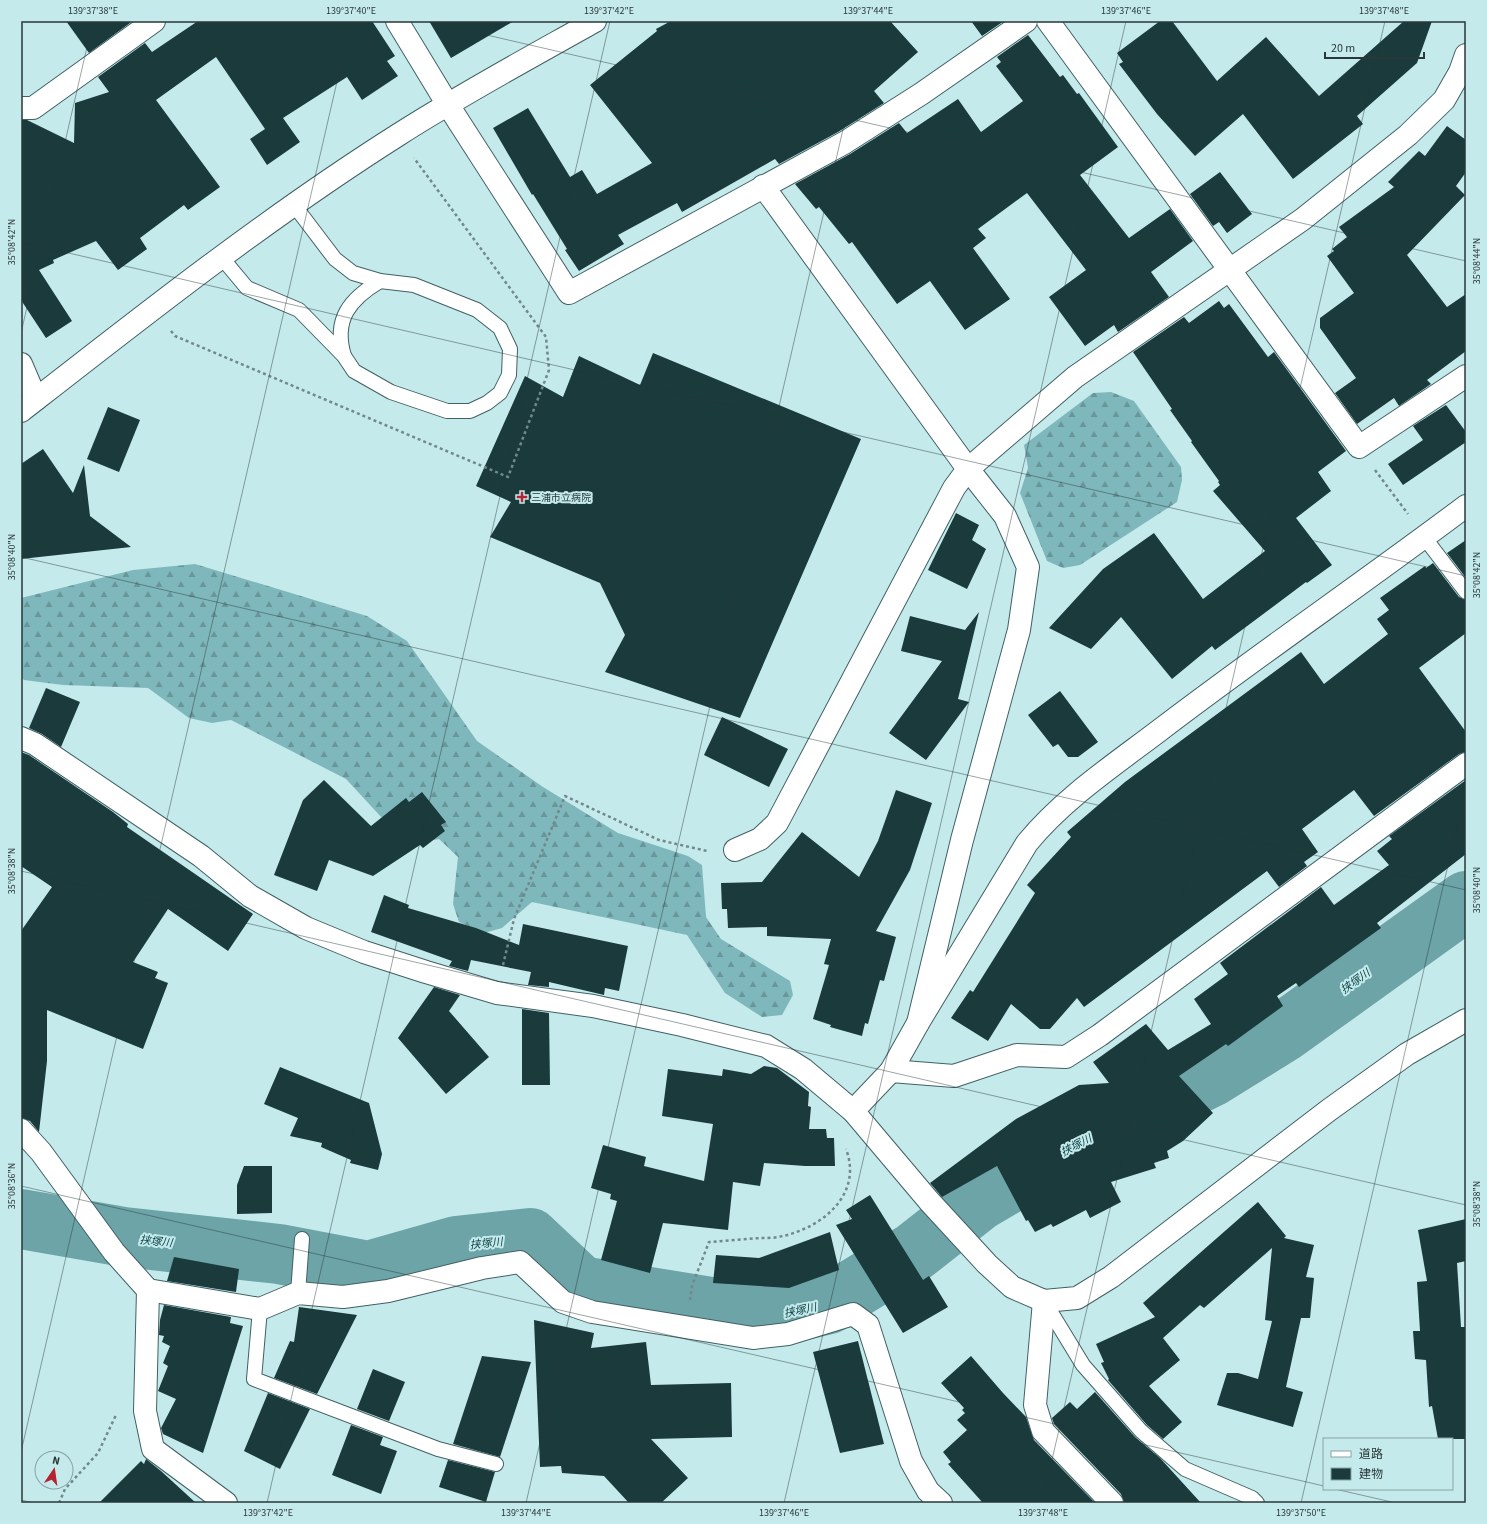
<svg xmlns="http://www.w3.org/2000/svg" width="1487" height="1524" font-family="'Source Sans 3','Noto Sans JP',sans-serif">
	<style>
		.forest { fill: url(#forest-firs) }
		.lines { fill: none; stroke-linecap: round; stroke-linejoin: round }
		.river { stroke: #6ca4a8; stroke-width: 60 }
		.building { fill: #1a3a3c }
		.service-casing { stroke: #416164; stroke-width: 16 }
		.minor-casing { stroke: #416164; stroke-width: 24 }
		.tertiary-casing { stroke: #416164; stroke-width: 24 }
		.path { stroke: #71898b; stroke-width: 2.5; stroke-dasharray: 3 3; stroke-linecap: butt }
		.service { stroke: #fff; stroke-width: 14 }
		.minor { stroke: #fff; stroke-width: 22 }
		.tertiary { stroke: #fff; stroke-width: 22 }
		.ticks { fill: none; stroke: #293738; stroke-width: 1; stroke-opacity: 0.45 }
		.poi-dot { fill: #b52333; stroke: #c5eaec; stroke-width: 1.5 }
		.labels { text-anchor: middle; stroke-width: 4; stroke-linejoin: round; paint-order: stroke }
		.poi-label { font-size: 10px; fill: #293738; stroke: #c5eaec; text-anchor: start }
		.water-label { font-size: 11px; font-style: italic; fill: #0e4347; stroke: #c5eaec }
		.neatline { fill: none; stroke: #293738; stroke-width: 1.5 }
		.ticks-label { font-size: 10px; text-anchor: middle; fill: #293738 }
	</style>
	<defs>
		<pattern id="forest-firs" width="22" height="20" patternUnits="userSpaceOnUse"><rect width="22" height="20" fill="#7fb8bc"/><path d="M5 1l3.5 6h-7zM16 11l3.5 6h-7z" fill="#68969a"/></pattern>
	</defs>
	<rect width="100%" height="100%" fill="#c5eaec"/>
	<g class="forest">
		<polygon points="1111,392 1134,401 1181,467 1182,480 1177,502 1080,565 1063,568 1047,561 1020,493 1028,468 1024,445 1093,393"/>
		<polygon points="195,564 367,616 407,641 477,741 543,787 618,833 688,856 702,865 706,917 721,939 790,981 793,995 782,1015 762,1017 725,993 687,935 532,902 502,928 484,933 459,922 453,904 458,857 439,839 407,845 346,779 231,720 212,723 189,718 148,688 63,685 24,680 21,677 21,598 133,570"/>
	</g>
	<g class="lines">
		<polyline class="river" points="21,1219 124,1237 279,1254 368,1271 456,1246 530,1238 581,1286 730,1310 783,1315 829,1304 914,1252 979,1201 1069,1148 1211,1077 1285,1031 1466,901"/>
	</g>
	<g class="building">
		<polygon points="66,21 129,21 130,23 89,53"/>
		<polygon points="198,21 372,21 395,56 387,61 398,76 362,100 347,77 283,118 300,142 267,165 250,139 265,129 216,57 156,100 220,187 188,210 184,205 140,238 147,249 118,270 96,241 53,260 54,263 39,270 72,321 46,338 21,300 21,120 27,120 74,143 75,103 109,92 98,77 145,43 152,52"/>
		<polygon points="429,21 514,21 451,58"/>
		<polygon points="671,21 890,21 918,52 874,91 884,103 838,132 779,164 775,159 682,212 677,203 618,235 624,244 579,271 565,250 567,249 533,194 532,195 493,128 528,108 570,177 582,170 597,194 652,163 590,85 657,31 656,29"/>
		<polygon points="971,21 1004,21 982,36"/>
		<polygon points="1160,21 1172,21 1217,81 1266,37 1319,96 1404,21 1432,21 1417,63 1357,116 1363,124 1293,179 1243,114 1195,156 1157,114 1119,64 1123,62 1117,53"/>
		<polygon points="1028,35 1060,77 1063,75 1077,94 1079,93 1118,147 1080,175 1129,238 1170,209 1193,241 1151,272 1169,297 1118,332 1114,325 1085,346 1049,297 1086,270 1027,193 978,229 986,238 973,248 1010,299 965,330 930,281 897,304 852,242 849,244 819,207 816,209 795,184 850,154 899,123 907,133 958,99 981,132 1023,101 996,66 1001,62 997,57"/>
		<polygon points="1447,126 1466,140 1466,172 1456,186 1465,195 1407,255 1447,307 1466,294 1466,351 1427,380 1431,384 1399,406 1394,398 1357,424 1335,393 1356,378 1320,328 1320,318 1354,293 1327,256 1334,251 1332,249 1347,237 1339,227 1394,187 1388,182 1419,151 1425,156"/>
		<polygon points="1220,172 1252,214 1227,233 1219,222 1213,226 1190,194"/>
		<polygon points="1219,301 1224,308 1229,304 1268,357 1274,352 1346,451 1318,472 1331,491 1296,518 1332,565 1307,583 1306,582 1215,650 1212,646 1172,679 1121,617 1091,649 1049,628 1103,569 1154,533 1203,599 1265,551 1213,491 1220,485 1218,482 1219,481 1191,442 1192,441 1170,410 1172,409 1133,352 1184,317 1189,323"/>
		<polygon points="653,353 861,439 740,718 605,672 625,635 600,583 490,537 511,502 476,486 525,376 563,397 579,356 640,385"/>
		<polygon points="1446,405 1466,432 1466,442 1403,485 1388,464 1423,440 1413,426"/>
		<polygon points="108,407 140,420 119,472 87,459"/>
		<polygon points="43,449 73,493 84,465 90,516 131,547 21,559 21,464"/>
		<polygon points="956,513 979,525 972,540 986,549 967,589 928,570"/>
		<polygon points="1466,540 1466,578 1447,553"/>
		<polygon points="1433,563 1459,597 1466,600 1466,633 1419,668 1466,732 1466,752 1459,754 1374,816 1354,790 1302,829 1318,852 1304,862 1307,866 1279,887 1267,871 1084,1007 1077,998 1050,1029 1040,1029 1011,1004 988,1041 951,1018 970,990 973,992 1035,893 1027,885 1071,837 1067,832 1125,782 1301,652 1324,684 1388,634 1377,619 1389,610 1380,598 1425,566 1426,568"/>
		<polygon points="979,612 958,699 969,702 926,760 889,733 942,661 901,651 910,616 965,630"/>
		<polygon points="46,688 80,702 61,747 42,734 29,728"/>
		<polygon points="1060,691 1098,742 1078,757 1068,757 1058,744 1053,747 1028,715"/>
		<polygon points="722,717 788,749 769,787 704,755"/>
		<polygon points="21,752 29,755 113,812 128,824 127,827 253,914 228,951 168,909 133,962 158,972 155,978 168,983 143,1049 47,1010 47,1061 39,1132 30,1121 21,1118 21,931 52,887 21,866"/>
		<polygon points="324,780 371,826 406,798 409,802 422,792 446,822 441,825 445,831 423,848 420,845 373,876 329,860 317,891 274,875 303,800"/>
		<polygon points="1466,780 1466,854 1377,923 1381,928 1299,987 1296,983 1277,996 1283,1006 1228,1046 1226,1044 1179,1076 1213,1113 1183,1141 1167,1151 1169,1158 1154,1163 1156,1168 1111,1182 1121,1202 1090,1218 1086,1210 1053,1227 1051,1224 1035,1232 1028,1220 1026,1221 997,1166 942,1197 930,1183 1016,1119 1079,1085 1109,1083 1093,1062 1146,1024 1168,1050 1211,1024 1194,999 1228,974 1220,963 1321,887 1334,905 1389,865 1377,851 1392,839 1389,836"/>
		<polygon points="896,790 932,803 910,870 876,931 896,937 884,981 880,980 868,1024 865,1023 862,1036 830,1027 831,1025 813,1019 829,965 824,964 831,939 767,936 767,927 728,928 727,909 722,909 721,883 762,882 802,832 859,877 878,841"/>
		<polygon points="384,895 409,905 408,908 476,928 519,945 523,924 628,946 619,991 605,988 604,995 549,982 549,987 528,985 531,972 471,960 468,971 449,966 452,961 371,932"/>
		<polygon points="434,987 460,995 449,1011 489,1057 446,1094 398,1038"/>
		<polygon points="522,1009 549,1013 550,1085 522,1085"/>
		<polygon points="764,1066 777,1068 809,1092 808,1106 811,1107 809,1129 826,1129 827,1138 834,1138 835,1166 805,1166 764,1163 760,1186 733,1182 728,1230 663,1223 650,1273 601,1260 617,1201 610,1199 611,1194 591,1188 603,1145 646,1157 644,1166 704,1181 713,1124 662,1116 668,1069 722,1076 723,1069 751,1074"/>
		<polygon points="280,1067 369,1103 382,1154 378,1170 350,1163 351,1160 321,1147 322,1143 290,1136 298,1118 264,1104"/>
		<polygon points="244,1166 272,1166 272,1213 237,1214 237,1185"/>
		<polygon points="870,1195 923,1280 929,1276 948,1307 903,1333 836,1225 852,1219 846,1210"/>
		<polygon points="1258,1202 1286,1236 1284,1238 1314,1245 1306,1277 1314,1278 1310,1318 1301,1318 1286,1387 1303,1392 1293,1427 1217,1405 1227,1373 1238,1373 1258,1379 1272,1321 1265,1320 1272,1248 1204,1308 1200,1305 1163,1338 1180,1360 1149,1386 1182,1422 1163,1439 1147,1425 1108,1380 1109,1379 1101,1363 1104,1362 1096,1344 1155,1317 1143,1303"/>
		<polygon points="1466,1219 1466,1261 1457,1263 1461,1327 1466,1327 1466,1439 1438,1439 1432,1406 1429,1407 1426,1360 1415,1359 1413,1331 1420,1331 1417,1282 1427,1281 1418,1230"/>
		<polygon points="830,1232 839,1270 789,1288 713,1283 716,1255 759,1258"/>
		<polygon points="174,1257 239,1269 236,1292 167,1281"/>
		<polygon points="164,1305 231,1317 230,1323 243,1326 203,1453 163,1434 161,1428 176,1399 158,1391 168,1366 163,1363 170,1346 162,1342 164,1336 159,1335 160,1320"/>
		<polygon points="299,1307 357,1315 317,1394 274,1378 290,1341 294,1342"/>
		<polygon points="534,1320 594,1333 591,1348 646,1342 651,1385 731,1383 732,1437 651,1439 688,1478 661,1503 629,1503 604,1476 562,1473 561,1466 540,1467"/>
		<polygon points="858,1341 884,1444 840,1453 813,1352"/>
		<polygon points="482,1356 531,1362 500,1457 453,1444"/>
		<polygon points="971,1356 1003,1393 1026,1417 1034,1440 1095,1503 983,1503 948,1464 951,1462 943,1452 967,1430 957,1420 965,1413 962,1410 964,1408 941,1383"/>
		<polygon points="373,1369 405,1382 389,1421 357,1409"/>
		<polygon points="1095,1392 1135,1437 1160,1458 1201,1503 1124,1503 1121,1494 1054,1424 1052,1418 1070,1402 1077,1409"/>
		<polygon points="268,1393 310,1409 280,1469 244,1451"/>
		<polygon points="351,1425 383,1437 380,1445 397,1451 381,1494 332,1475"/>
		<polygon points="146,1459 161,1471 196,1503 99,1503 141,1461 144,1464"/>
		<polygon points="448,1460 495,1472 486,1502 439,1487"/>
	</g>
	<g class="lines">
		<defs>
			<g id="service">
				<polyline points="222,258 247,288 299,310 344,356 354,371 391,392 447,411 470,411 487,403 500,393 509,375 510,349 500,328 477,310 414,285 380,281 353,273 335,259 294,205"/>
				<path d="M344,356C333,319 350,299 380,281"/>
				<polyline points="1424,537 1466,592"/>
				<polyline points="298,1293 302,1239"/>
				<polyline points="1044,1301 1083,1365 1141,1431 1185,1469 1252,1498 1257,1503"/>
				<polyline points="260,1309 254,1379 438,1449 496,1464"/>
			</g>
			<g id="minor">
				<polyline points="397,21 448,105 569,293 844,143 921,94 1026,21"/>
				<polyline points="1048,21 1359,447 1466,376"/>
				<polyline points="21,108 33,108 154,21"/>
				<polyline points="763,186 968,469 1005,516 1028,567 1019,630 962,840 918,1023"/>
				<polyline points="21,364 36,399"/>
				<polyline points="21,738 35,744 201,856 250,896 306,928 364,952 426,972 497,993 593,1006 682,1025 766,1046 803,1069 853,1111 929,1201 987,1264 1012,1287 1044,1301 1077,1298 1111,1277 1329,1110 1407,1054 1466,1020"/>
				<polyline points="735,850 760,839 777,823 954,488 968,469 1075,377 1303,219 1408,135 1444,100 1460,72 1466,55"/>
				<polyline points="891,1071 954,1076 1017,1055 1066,1057 1100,1035 1466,764"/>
				<path d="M853,1111L891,1071L918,1023L1027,843C1064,798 1114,765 1160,730C1261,653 1365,582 1466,506"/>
				<polyline points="21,1130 41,1152 114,1252 148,1290 145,1411 153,1449 226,1503"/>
				<polyline points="148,1290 260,1309 298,1293 343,1297 388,1291 482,1268 520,1262 563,1302 592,1312 753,1338 788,1334 853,1314 868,1325 911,1461 928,1491 941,1503"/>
				<polyline points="1044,1301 1035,1405 1043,1431 1112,1503"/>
			</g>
			<path id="tertiary" d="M21,411C144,315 267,218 398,135C462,94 529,58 595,21"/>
		</defs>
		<use href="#service" class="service-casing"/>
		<use href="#minor" class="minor-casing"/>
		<use href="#tertiary" class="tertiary-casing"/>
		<g class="path">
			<polyline points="171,331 175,336 508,477 549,370 546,337 414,158"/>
			<polyline points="1375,470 1408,514"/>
			<polyline points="503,965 514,919 565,796 659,840 707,851"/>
			<path d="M690,1300L692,1286L709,1242C726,1241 744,1239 761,1238C768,1238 776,1238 783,1236C823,1227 863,1194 846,1149"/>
			<polyline points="59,1503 65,1489 98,1453 116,1415"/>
		</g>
		<use href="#service" class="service"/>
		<use href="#minor" class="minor"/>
		<use href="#tertiary" class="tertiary"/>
	</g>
	<path class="ticks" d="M426,21L1466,261M21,242L1466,576M21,333L93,21M21,557L1466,890M21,871L1466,1205M21,1186L1324,1486M21,1452L351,21M1335,1489L1396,1503M21,1500L34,1503M267,1503L610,21M526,1503L868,21M784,1503L1126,21M1042,1503L1385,21M1301,1503L1466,787"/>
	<path class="poi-dot" d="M520 491h4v4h4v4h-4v4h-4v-4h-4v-4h4z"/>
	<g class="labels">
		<g class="poi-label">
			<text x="531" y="501">三浦市立病院</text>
		</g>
		<g class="water-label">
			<text transform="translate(1355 981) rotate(-36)" y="4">挟塚川</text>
			<text transform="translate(1076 1145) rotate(-28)" y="4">挟塚川</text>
			<text transform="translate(156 1241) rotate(6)" y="4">挟塚川</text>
			<text transform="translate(486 1243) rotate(-6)" y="4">挟塚川</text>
			<text transform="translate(800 1310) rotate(-12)" y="4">挟塚川</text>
		</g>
	</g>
	<rect width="1487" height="1524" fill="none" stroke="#c5eaec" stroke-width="44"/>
	<rect x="1323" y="1438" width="130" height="52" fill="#c5eaec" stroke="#87a2a4"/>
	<rect x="1331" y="1451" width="20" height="6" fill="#ffffff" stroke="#87a2a4"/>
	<text x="1359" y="1458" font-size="12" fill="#293738">道路</text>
	<rect x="1331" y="1468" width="20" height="12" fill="#1a3a3c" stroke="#87a2a4"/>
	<text x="1359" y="1478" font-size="12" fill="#293738">建物</text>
	<g transform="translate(54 1470) rotate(13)"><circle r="19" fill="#c5eaec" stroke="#87a2a4"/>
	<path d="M0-3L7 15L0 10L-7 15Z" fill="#b52333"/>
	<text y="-6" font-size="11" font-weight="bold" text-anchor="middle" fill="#293738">N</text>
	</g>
	<path d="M1325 52v6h99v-6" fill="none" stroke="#293738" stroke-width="2"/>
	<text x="1331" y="52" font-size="12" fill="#293738" stroke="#c5eaec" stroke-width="3" paint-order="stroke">20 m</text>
	<rect x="22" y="22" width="1443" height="1480" class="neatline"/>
	<g class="ticks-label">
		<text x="93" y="14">139°37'38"E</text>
		<text x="351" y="14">139°37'40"E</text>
		<text x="609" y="14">139°37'42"E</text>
		<text x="868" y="14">139°37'44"E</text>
		<text x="1126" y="14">139°37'46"E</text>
		<text x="1384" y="14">139°37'48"E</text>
		<text transform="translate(11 242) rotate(-90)" y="4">35°08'42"N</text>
		<text transform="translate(1476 261) rotate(-90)" y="4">35°08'44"N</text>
		<text transform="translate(11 557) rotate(-90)" y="4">35°08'40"N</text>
		<text transform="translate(1476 575) rotate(-90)" y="4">35°08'42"N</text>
		<text transform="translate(11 871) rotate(-90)" y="4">35°08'38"N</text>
		<text transform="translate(1476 890) rotate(-90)" y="4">35°08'40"N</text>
		<text transform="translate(11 1186) rotate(-90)" y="4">35°08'36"N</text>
		<text transform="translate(1476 1204) rotate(-90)" y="4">35°08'38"N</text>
		<text x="268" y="1516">139°37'42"E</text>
		<text x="526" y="1516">139°37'44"E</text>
		<text x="784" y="1516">139°37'46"E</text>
		<text x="1043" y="1516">139°37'48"E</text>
		<text x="1301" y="1516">139°37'50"E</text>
	</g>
</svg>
